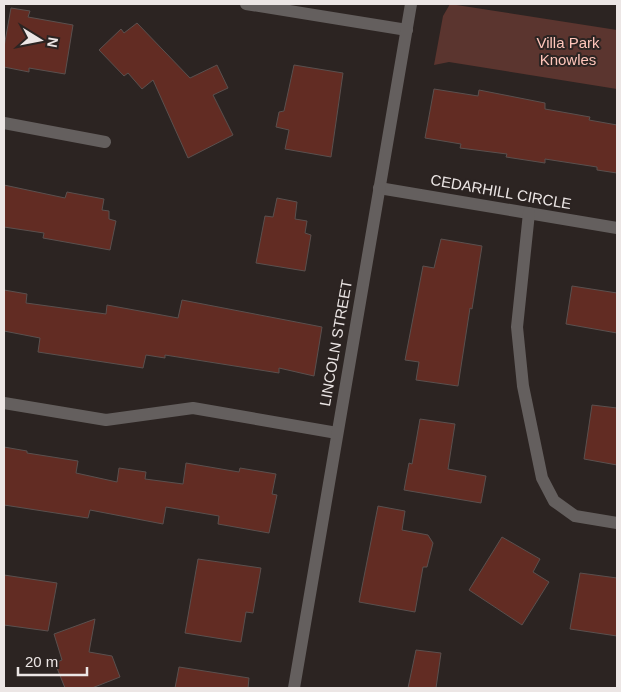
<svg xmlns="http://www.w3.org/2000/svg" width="621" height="692" font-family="Arial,sans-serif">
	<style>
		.green { fill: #5b352f }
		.building { fill: #622c23; stroke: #5a504e }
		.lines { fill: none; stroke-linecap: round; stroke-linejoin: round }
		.minor { stroke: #645f5e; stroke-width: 12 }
		.labels { text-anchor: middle; stroke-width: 4; stroke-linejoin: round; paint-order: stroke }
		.park-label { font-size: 15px; fill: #ffc6bb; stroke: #2c2422 }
		.street-label { font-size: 15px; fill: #ece6e5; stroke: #2c2422 }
	</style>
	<rect width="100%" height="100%" fill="#2c2422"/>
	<polygon class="green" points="450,4 617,30 617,89 449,62 434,65 443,16"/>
	<g class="building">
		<polygon points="11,8 30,11 28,17 73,25 65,74 29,68 29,72 4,67 4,47"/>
		<polygon points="137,23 190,78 217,65 228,88 213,95 233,135 188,158 153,80 142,89 128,73 124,76 99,50 121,29 124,33"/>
		<polygon points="294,65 343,73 331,157 285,149 289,130 276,127 279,112 284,111"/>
		<polygon points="434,89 478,96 479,90 545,103 545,109 590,117 589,120 617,125 617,173 597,170 597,167 545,159 545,163 506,157 507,154 460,148 461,144 425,138"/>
		<polygon points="4,185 65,198 67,192 104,199 102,210 109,211 109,219 116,221 110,250 43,238 44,233 4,227"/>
		<polygon points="277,198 297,202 295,219 307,221 305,233 311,235 305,271 256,263 265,216 273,217"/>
		<polygon points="441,239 482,246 472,309 470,308 458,386 416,380 419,362 405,360 423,266 434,268"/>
		<polygon points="572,286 617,293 617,333 566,324"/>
		<polygon points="4,290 27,294 26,303 106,314 107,305 178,318 182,300 322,327 314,376 279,368 279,373 165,355 165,358 146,355 143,368 38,352 40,338 4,331"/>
		<polygon points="592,405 617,408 617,465 584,459"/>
		<polygon points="420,419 455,424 448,469 486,476 481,503 404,490 409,463 412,464"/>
		<polygon points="4,447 27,451 27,453 78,461 76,473 117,482 119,468 146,472 145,479 183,484 186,463 239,472 240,468 276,474 272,494 277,495 269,533 218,524 219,516 166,507 163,524 90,510 88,518 4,505"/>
		<polygon points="378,506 405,511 402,530 428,535 433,543 427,567 423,567 415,612 359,602"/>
		<polygon points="502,537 540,559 533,572 549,582 522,625 469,590"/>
		<polygon points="198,559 261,568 253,613 246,612 241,642 185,633"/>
		<polygon points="580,573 617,578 617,636 570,629"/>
		<polygon points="4,575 57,583 48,631 4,625"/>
		<polygon points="95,619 89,652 112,656 120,677 92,688 65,688 55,663 62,660 54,634"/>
		<polygon points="416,650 441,653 436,688 408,688"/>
		<polygon points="179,667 249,678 248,688 175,688"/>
	</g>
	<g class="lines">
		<g class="minor">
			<polyline points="246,4 407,30"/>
			<polyline points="4,123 105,142"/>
			<polyline points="379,188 617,228"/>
			<polyline points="529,213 517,327 523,386 542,478 554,501 575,516 617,523"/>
			<polyline points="4,403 106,420 193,408 337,433"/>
			<polyline points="294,688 411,4"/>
		</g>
	</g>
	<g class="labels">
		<g class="park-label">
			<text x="568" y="48">Villa Park<tspan x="568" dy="17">Knowles</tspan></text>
		</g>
		<g class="street-label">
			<text transform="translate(501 192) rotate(10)" y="5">CEDARHILL CIRCLE</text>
			<text transform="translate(336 343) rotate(-80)" y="5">LINCOLN STREET</text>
		</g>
	</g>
	<rect width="621" height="692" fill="none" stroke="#ece6e5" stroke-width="10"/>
	<g transform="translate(40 40) rotate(100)" stroke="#2c2422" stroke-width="4" paint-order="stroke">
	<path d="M0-4L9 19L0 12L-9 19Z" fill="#ece6e5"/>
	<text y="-8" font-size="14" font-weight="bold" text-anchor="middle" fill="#ece6e5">N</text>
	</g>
	<path d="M18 667v8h69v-8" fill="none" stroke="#ece6e5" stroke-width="2.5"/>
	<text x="25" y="667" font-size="15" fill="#ece6e5" stroke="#2c2422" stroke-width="4" paint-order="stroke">20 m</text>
</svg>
